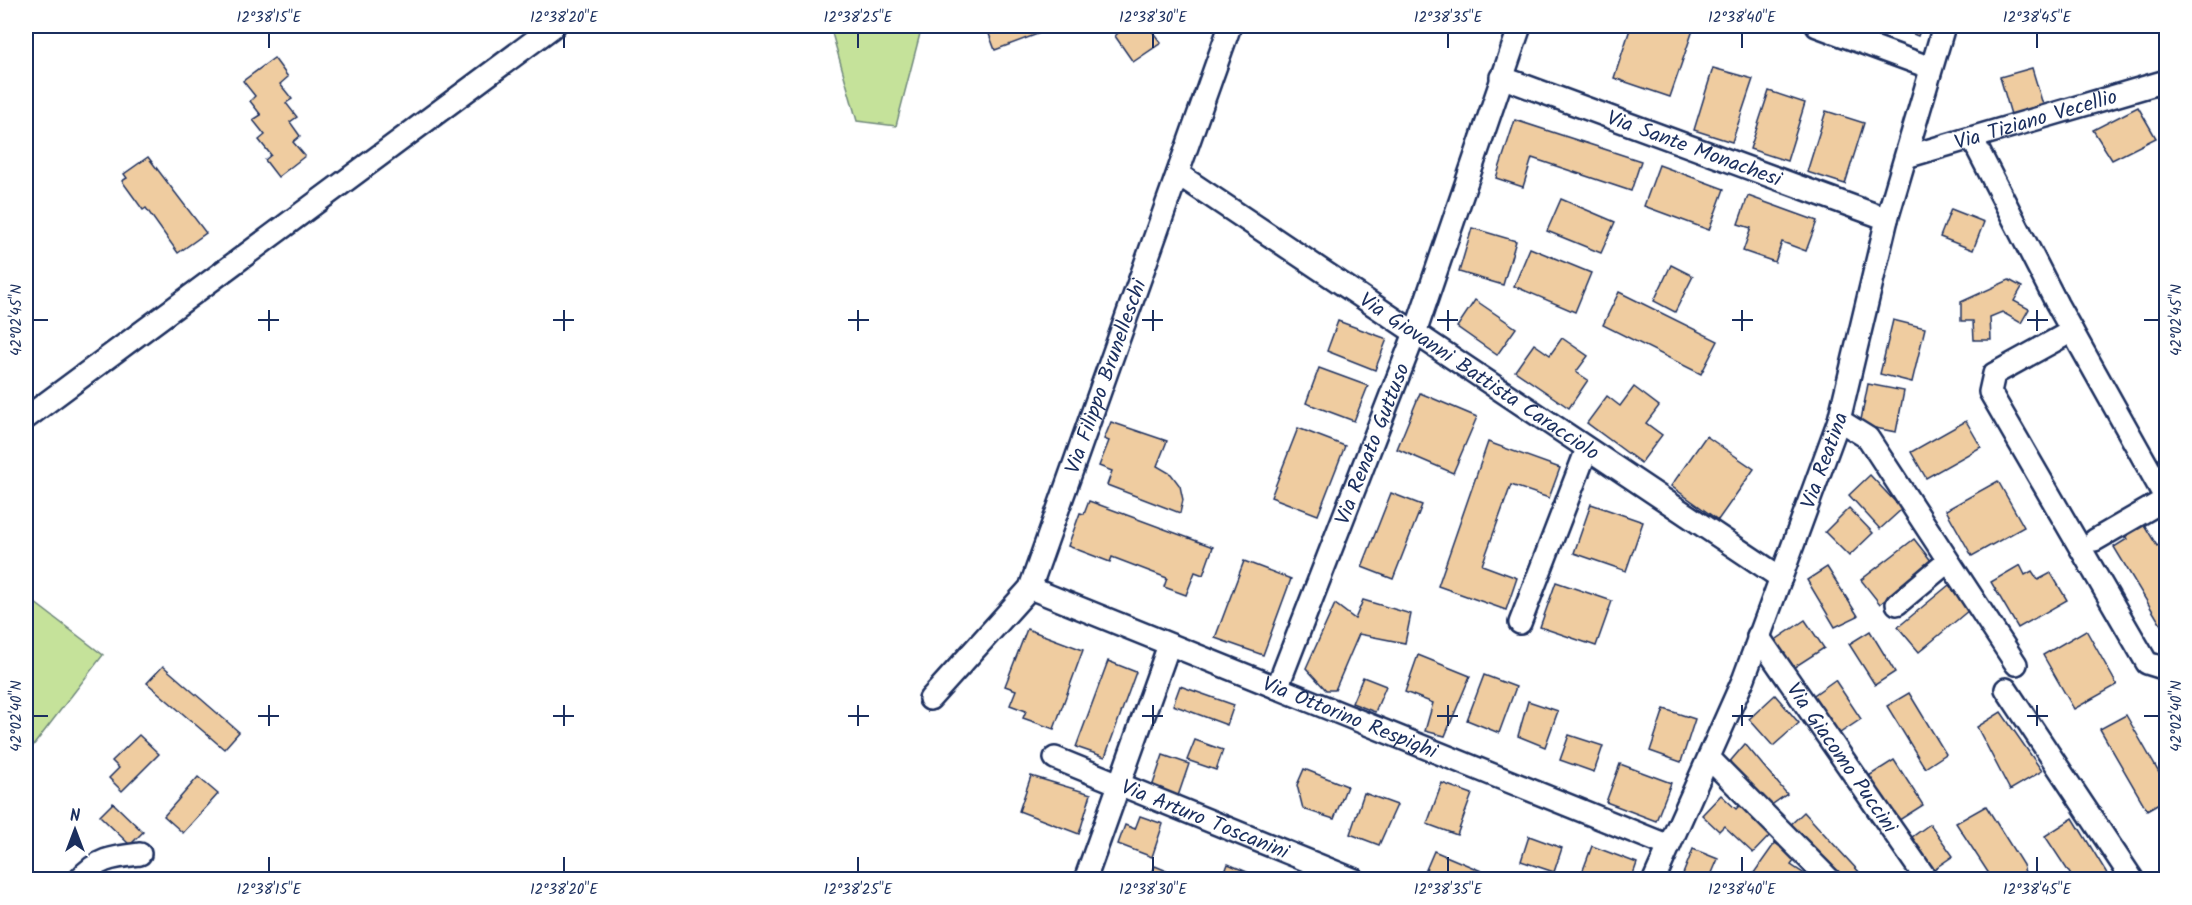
<svg xmlns="http://www.w3.org/2000/svg" width="2192" height="905" font-family="Kalam,sans-serif">
	<style>
		.green { fill: #c5e29a; stroke: #70887c; stroke-width: 1.5 }
		.building { fill: #efcca0; stroke: #1b2f5e; stroke-width: 1.5 }
		.lines { fill: none; stroke-linecap: round; stroke-linejoin: round }
		.minor-casing { stroke: #1b2f5e; stroke-width: 26 }
		.minor { stroke: #fff; stroke-width: 21 }
		.ticks { fill: none; stroke: #1b2f5e; stroke-width: 2 }
		.labels { text-anchor: middle; stroke-width: 5; stroke-linejoin: round; paint-order: stroke }
		.street-label { font-size: 21px; fill: #1b2f5e; stroke: #fff }
		.neatline { fill: none; stroke: #1b2f5e; stroke-width: 2 }
		.ticks-label { font-size: 15px; text-anchor: middle; fill: #1b2f5e }
	</style>
	<rect width="100%" height="100%" fill="#fff"/>
	<filter id="ink" filterUnits="userSpaceOnUse"><feTurbulence type="fractalNoise" baseFrequency=".0167" numOctaves="2"/><feDisplacementMap in="SourceGraphic" scale="12" xChannelSelector="R" yChannelSelector="G"/><feConvolveMatrix kernelMatrix="1 2 1 2 8 2 1 2 1" color-interpolation-filters="sRGB"/></filter>
	<g filter="url(#ink)">
		<g class="green">
			<polygon points="830,26 922,26 896,126 857,121"/>
			<polygon points="26,596 103,655 26,755"/>
		</g>
		<g class="building">
			<polygon points="986,26 1059,26 995,50"/>
			<polygon points="1125,26 1151,26 1149,27 1161,43 1133,62 1115,36"/>
			<polygon points="1631,26 1680,26 1693,30 1670,97 1614,78"/>
			<polygon points="1894,26 1922,26 1918,36"/>
			<polygon points="274,58 288,77 280,84 292,99 286,103 297,117 290,122 300,136 293,142 305,156 278,177 265,160 271,155 259,140 265,135 253,120 261,115 250,101 255,96 243,81"/>
			<polygon points="1713,68 1753,79 1732,142 1694,130"/>
			<polygon points="2032,68 2044,108 2012,118 2000,77"/>
			<polygon points="1769,91 1805,103 1787,161 1750,149"/>
			<polygon points="2138,107 2156,138 2112,160 2093,130"/>
			<polygon points="1826,111 1864,123 1845,184 1807,172"/>
			<polygon points="1515,120 1641,161 1631,191 1532,158 1523,187 1496,178"/>
			<polygon points="148,157 206,233 178,253 146,208 143,210 122,181 127,178 124,174"/>
			<polygon points="1659,165 1724,189 1709,230 1644,206"/>
			<polygon points="1748,196 1817,221 1806,251 1782,242 1775,262 1743,251 1751,228 1738,224"/>
			<polygon points="1561,199 1615,222 1601,253 1547,231"/>
			<polygon points="1951,209 1984,222 1973,250 1940,237"/>
			<polygon points="1472,228 1516,241 1503,285 1459,272"/>
			<polygon points="1530,248 1591,273 1575,312 1514,286"/>
			<polygon points="1671,265 1693,276 1675,312 1654,301"/>
			<polygon points="2009,280 2022,287 2014,301 2029,309 2021,323 2002,312 1990,317 1991,340 1974,340 1973,321 1961,321 1961,302"/>
			<polygon points="1619,292 1718,341 1701,374 1603,325"/>
			<polygon points="1475,300 1516,328 1497,355 1457,327"/>
			<polygon points="1893,320 1925,328 1912,382 1880,374"/>
			<polygon points="1338,321 1387,339 1375,370 1327,351"/>
			<polygon points="1562,338 1588,356 1576,372 1588,380 1569,408 1515,371 1534,344 1550,355"/>
			<polygon points="1319,368 1368,386 1354,421 1306,403"/>
			<polygon points="1868,384 1904,391 1896,432 1860,425"/>
			<polygon points="1634,387 1659,406 1646,423 1662,435 1641,463 1587,423 1607,396 1620,406"/>
			<polygon points="1420,393 1477,417 1453,473 1397,449"/>
			<polygon points="1966,421 1981,447 1926,478 1911,452"/>
			<polygon points="1111,422 1167,441 1157,466 1171,474 1180,486 1183,500 1180,513 1107,485 1112,471 1099,466 1109,441 1104,439"/>
			<polygon points="1298,428 1345,446 1318,515 1271,497"/>
			<polygon points="1706,436 1754,469 1718,520 1671,486"/>
			<polygon points="1488,442 1560,468 1549,498 1511,485 1482,565 1517,578 1506,610 1438,586"/>
			<polygon points="1870,475 1902,509 1880,529 1849,495"/>
			<polygon points="1998,481 2024,527 1972,556 1946,510"/>
			<polygon points="1391,493 1422,505 1393,579 1362,567"/>
			<polygon points="1089,501 1213,547 1203,575 1195,572 1186,595 1164,587 1167,578 1112,557 1110,562 1068,546 1080,513 1084,514"/>
			<polygon points="1591,504 1643,522 1626,571 1574,553"/>
			<polygon points="1849,508 1873,533 1849,556 1825,532"/>
			<polygon points="2140,518 2157,546 2160,544 2166,554 2166,622 2161,625 2114,547 2127,539 2121,530"/>
			<polygon points="1914,539 1932,562 1880,604 1861,580"/>
			<polygon points="1244,561 1291,579 1263,655 1215,638"/>
			<polygon points="2020,565 2025,575 2032,571 2038,580 2051,573 2067,600 2018,628 1991,582"/>
			<polygon points="1827,567 1858,616 1835,627 1807,580"/>
			<polygon points="1556,582 1612,601 1596,646 1540,627"/>
			<polygon points="1949,585 1969,610 1919,652 1898,627"/>
			<polygon points="1363,600 1411,614 1405,643 1359,634 1335,690 1326,690 1306,668 1335,604 1355,619"/>
			<polygon points="1805,620 1824,648 1793,668 1774,641"/>
			<polygon points="1027,629 1083,650 1054,729 1023,718 1026,711 1010,705 1016,690 1005,686"/>
			<polygon points="2086,630 2117,685 2074,709 2043,655"/>
			<polygon points="1870,631 1895,672 1875,685 1849,644"/>
			<polygon points="1418,655 1470,676 1445,736 1425,731 1433,703 1405,692"/>
			<polygon points="1108,661 1136,672 1105,757 1076,747"/>
			<polygon points="163,666 239,732 224,749 147,683"/>
			<polygon points="1484,675 1516,687 1499,733 1467,720"/>
			<polygon points="1363,677 1386,686 1375,712 1352,703"/>
			<polygon points="1835,680 1861,719 1837,735 1811,697"/>
			<polygon points="1180,686 1234,705 1227,725 1173,705"/>
			<polygon points="1909,693 1946,754 1925,768 1887,706"/>
			<polygon points="1775,695 1799,723 1773,746 1749,719"/>
			<polygon points="1528,701 1558,711 1545,747 1518,736"/>
			<polygon points="1664,709 1695,719 1681,762 1650,751"/>
			<polygon points="2001,712 2042,771 2010,790 1977,727"/>
			<polygon points="2126,715 2166,785 2166,799 2147,810 2100,729"/>
			<polygon points="139,735 159,754 122,791 109,778 119,768 112,761"/>
			<polygon points="1569,735 1603,746 1594,772 1560,760"/>
			<polygon points="1195,740 1223,750 1216,770 1187,760"/>
			<polygon points="1745,744 1787,794 1767,808 1727,765"/>
			<polygon points="1163,755 1189,764 1178,796 1152,787"/>
			<polygon points="1894,760 1923,805 1893,824 1864,779"/>
			<polygon points="1620,764 1671,783 1656,821 1606,802"/>
			<polygon points="1304,769 1347,786 1334,819 1303,809 1297,785"/>
			<polygon points="1031,776 1091,794 1079,834 1019,811"/>
			<polygon points="198,777 218,794 183,833 164,816"/>
			<polygon points="1442,783 1472,794 1457,835 1427,824"/>
			<polygon points="1364,793 1397,805 1379,845 1350,834"/>
			<polygon points="1721,795 1736,809 1745,800 1776,829 1753,853 1724,826 1719,831 1702,815"/>
			<polygon points="113,803 143,832 130,845 100,816"/>
			<polygon points="1986,806 2023,865 2027,880 1993,880 1956,823"/>
			<polygon points="1804,812 1861,874 1853,880 1840,880 1787,828"/>
			<polygon points="1140,816 1163,824 1152,857 1118,844 1125,825 1135,829"/>
			<polygon points="2073,818 2111,880 2074,880 2045,836"/>
			<polygon points="1930,824 1953,856 1931,871 1908,840"/>
			<polygon points="1529,836 1562,848 1554,872 1521,861"/>
			<polygon points="1775,843 1797,857 1791,865 1806,875 1803,880 1755,880 1751,877"/>
			<polygon points="1592,846 1637,863 1631,880 1580,878"/>
			<polygon points="1693,849 1718,859 1709,880 1681,879"/>
			<polygon points="1434,851 1486,873 1483,880 1422,879"/>
			<polygon points="1228,864 1254,875 1252,880 1222,880"/>
			<polygon points="1155,866 1184,878 1184,880 1149,880"/>
		</g>
		<g class="lines">
			<defs>
				<g id="minor">
					<polyline points="1817,26 1931,68"/>
					<path id="s1" d="M1501,77L1887,219"/>
					<polyline points="1972,138 2057,304 2166,499"/>
					<path id="s2" d="M1906,157L2166,81"/>
					<path id="s3" d="M1178,174L1781,578"/>
					<polyline points="2072,331 1994,374 1990,392 2147,663 2163,668 2166,666"/>
					<polyline points="26,418 554,26"/>
					<polyline points="1839,420 1868,438 2016,664"/>
					<polyline points="2095,540 2166,499"/>
					<path id="s4" d="M1030,588L1669,846"/>
					<polyline points="1897,604 1947,562"/>
					<polyline points="1520,623 1587,449"/>
					<path id="s5" d="M1758,636L1927,880"/>
					<path id="s6" d="M1277,688L1415,333L1520,26"/>
					<polyline points="2006,689 2133,880"/>
					<path id="s7" d="M930,699L1030,588L1230,26"/>
					<path id="s8" d="M1055,758L1355,880"/>
					<polyline points="1709,758 1830,880"/>
					<path d="M79,880C97,858 114,857 140,854"/>
					<polyline points="1085,880 1169,645"/>
					<path id="s9" d="M1654,880L1744,678L1839,420L1887,219L1944,26"/>
				</g>
			</defs>
			<use href="#minor" class="minor-casing"/>
			<use href="#minor" class="minor"/>
		</g>
	</g>
	<path class="ticks" d="M269,33V48M564,33V48M858,33V48M1153,33V48M1448,33V48M1742,33V48M2037,33V48M269,310V331M564,310V331M858,310V331M1153,310V331M1448,310V331M1742,310V331M2037,310V331M33,320H48M258,320H279M553,320H574M848,320H869M1142,320H1163M1437,320H1458M1732,320H1753M2027,320H2048M2144,320H2159M269,705V726M564,705V726M858,705V726M1153,705V726M1448,705V726M1742,705V726M2037,705V726M33,716H48M258,716H279M553,716H574M848,716H869M1142,716H1163M1437,716H1458M1732,716H1753M2027,716H2048M2144,716H2159M269,857V872M564,857V872M858,857V872M1153,857V872M1448,857V872M1742,857V872M2037,857V872"/>
	<g class="labels">
		<g class="street-label">
			<text dy="7" stroke="none"><textPath href="#s2" startOffset="135">Via Tiziano Vecellio</textPath></text>
			<text dy="7" stroke="none"><textPath href="#s1" startOffset="206">Via Sante Monachesi</textPath></text>
			<text dy="7" stroke="none"><textPath href="#s7" startOffset="374">Via Filippo Brunelleschi</textPath></text>
			<text dy="7" stroke="none"><textPath href="#s3" startOffset="363">Via Giovanni Battista Caracciolo</textPath></text>
			<text dy="7" stroke="none"><textPath href="#s6" startOffset="262">Via Renato Guttuso</textPath></text>
			<text dy="7" stroke="none"><textPath href="#s9" startOffset="453">Via Reatina</textPath></text>
			<text dy="7" stroke="none"><textPath href="#s4" startOffset="345">Via Ottorino Respighi</textPath></text>
			<text dy="7" stroke="none"><textPath href="#s5" startOffset="148">Via Giacomo Puccini</textPath></text>
			<text dy="7" stroke="none"><textPath href="#s8" startOffset="162">Via Arturo Toscanini</textPath></text>
		</g>
	</g>
	<rect width="2192" height="905" fill="none" stroke="#fff" stroke-width="66"/>
	<g transform="translate(75 830)" stroke="#ffffff" stroke-width="4.5" paint-order="stroke">
	<path d="M0-4.5L10 22L0 15L-10 22Z" fill="#1b2f5e"/>
	<text y="-9" font-size="16" font-weight="bold" text-anchor="middle" fill="#1b2f5e">N</text>
	</g>
	<rect x="33" y="33" width="2126" height="839" class="neatline"/>
	<g class="ticks-label">
		<text x="269" y="22">12°38'15"E</text>
		<text x="564" y="22">12°38'20"E</text>
		<text x="858" y="22">12°38'25"E</text>
		<text x="1153" y="22">12°38'30"E</text>
		<text x="1448" y="22">12°38'35"E</text>
		<text x="1742" y="22">12°38'40"E</text>
		<text x="2037" y="22">12°38'45"E</text>
		<text transform="translate(16 320) rotate(-90)" y="5">42°02'45"N</text>
		<text transform="translate(2176 320) rotate(-90)" y="5">42°02'45"N</text>
		<text transform="translate(16 716) rotate(-90)" y="5">42°02'40"N</text>
		<text transform="translate(2176 716) rotate(-90)" y="5">42°02'40"N</text>
		<text x="269" y="894">12°38'15"E</text>
		<text x="564" y="894">12°38'20"E</text>
		<text x="858" y="894">12°38'25"E</text>
		<text x="1153" y="894">12°38'30"E</text>
		<text x="1448" y="894">12°38'35"E</text>
		<text x="1742" y="894">12°38'40"E</text>
		<text x="2037" y="894">12°38'45"E</text>
	</g>
</svg>
